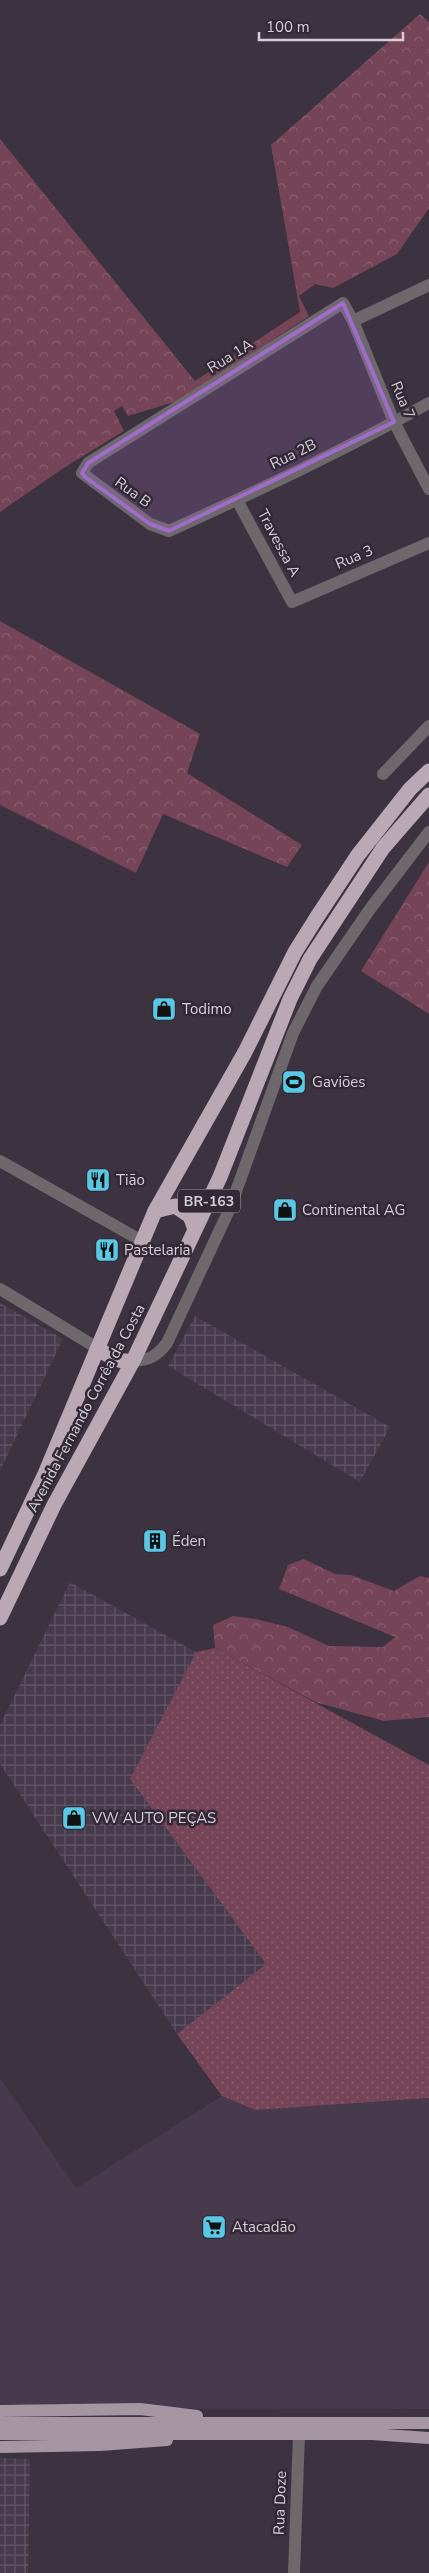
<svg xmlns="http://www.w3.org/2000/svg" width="429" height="2573" font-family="'Nunito Sans',sans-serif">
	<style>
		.built { fill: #473a4d }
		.industrial { fill: url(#industrial-grid) }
		.grass { fill: url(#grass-dots) }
		.forest { fill: url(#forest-crowns) }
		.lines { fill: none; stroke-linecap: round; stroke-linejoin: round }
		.minor { stroke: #6e676c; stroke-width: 12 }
		.major { stroke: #a596a1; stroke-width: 12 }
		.highway { stroke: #baa8b5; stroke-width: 15 }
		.marked { fill: #9f6dc9; fill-opacity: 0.2; stroke: #9f6dc9; stroke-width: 4; stroke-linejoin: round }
		.labels { text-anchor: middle; stroke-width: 5; stroke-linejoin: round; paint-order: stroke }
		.shield { fill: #322836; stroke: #a59da7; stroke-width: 1 }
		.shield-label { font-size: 14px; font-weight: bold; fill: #d6cfd8 }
		.street-label { font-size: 15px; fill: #d6cfd8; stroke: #322836 }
		.poi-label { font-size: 15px; fill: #d6cfd8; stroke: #322836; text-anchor: start }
	</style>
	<defs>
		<pattern id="industrial-grid" width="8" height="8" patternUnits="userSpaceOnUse" patternTransform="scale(1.25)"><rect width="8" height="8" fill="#473a4d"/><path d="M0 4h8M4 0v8" fill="none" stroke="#615566"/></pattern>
		<pattern id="grass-dots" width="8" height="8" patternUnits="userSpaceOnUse" patternTransform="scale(1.25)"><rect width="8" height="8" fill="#754457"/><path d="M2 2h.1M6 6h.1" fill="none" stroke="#885e6e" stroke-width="1.8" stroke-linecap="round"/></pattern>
		<pattern id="forest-crowns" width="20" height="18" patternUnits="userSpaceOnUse" patternTransform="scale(1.25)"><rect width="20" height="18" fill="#754457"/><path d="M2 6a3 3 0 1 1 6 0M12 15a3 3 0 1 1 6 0" fill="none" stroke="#885e6e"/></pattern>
	</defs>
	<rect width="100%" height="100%" fill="#3c3240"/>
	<polygon class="built" points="0,2078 76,2188 222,2096 255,2110 429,2098 429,2409 0,2408"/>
	<g class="industrial">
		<polygon points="0,1303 63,1339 0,1471"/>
		<polygon points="195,1316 390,1427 360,1482 168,1366"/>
		<polygon points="70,1582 196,1652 130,1779 266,1964 177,2034 0,1764 0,1725"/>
		<polygon points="0,2458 30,2459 28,2573 0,2573"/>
	</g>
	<polygon class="grass" points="215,1648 429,1765 429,2098 255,2110 222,2096 177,2034 266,1964 130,1779 196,1652"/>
	<g class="forest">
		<polygon points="420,14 429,22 429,208 397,254 333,288 315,284 299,296 309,316 181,400 128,416 122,406 114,411 124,431 65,467 0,512 0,139 195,381 300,312 271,145"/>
		<polygon points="0,621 200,734 187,773 302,845 287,867 163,814 136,873 0,805"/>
		<polygon points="429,862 429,1014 361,971"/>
		<polygon points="304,1559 335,1574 351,1575 394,1591 420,1576 429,1578 429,1717 384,1721 315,1702 215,1648 213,1625 233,1616 256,1619 288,1627 329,1646 383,1647 395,1637 279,1589 288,1565"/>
	</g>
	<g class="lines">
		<g class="minor">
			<polyline points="353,321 429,285"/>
			<path d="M429,403C345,450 257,491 169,531L150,524L82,473L88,463L343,303L353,321L394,422L429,489"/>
			<polyline points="237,500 292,602 429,543"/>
			<polyline points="383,774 429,726"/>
			<polyline points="0,1161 142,1241"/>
			<polyline points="0,1289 99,1349"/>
			<path d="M133,1361C150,1360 157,1356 167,1343L230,1208L293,1033L317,986L370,909L429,832"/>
			<polyline points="294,2573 299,2434"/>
		</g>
		<g class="major">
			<polyline points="0,2411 140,2409 197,2416"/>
			<polyline points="0,2423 429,2423"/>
			<polyline points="0,2434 372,2434 429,2438"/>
			<polyline points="0,2447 100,2445 167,2440"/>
		</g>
		<g class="highway">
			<polyline points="155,1211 175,1206 190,1216 195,1229"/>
			<path d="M99,1349C111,1358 118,1362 133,1361"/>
			<polyline points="0,1569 45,1474 155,1211 245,1052 295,952 317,917 358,855 410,789 429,771"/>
			<polyline points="0,1618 54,1505 133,1361 220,1177 290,999 310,959 383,848 429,795"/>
		</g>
	</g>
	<path class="marked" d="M343,303L394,422L169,531L150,524L85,477L82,473L88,463Z"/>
	<defs>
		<symbol id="shop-square" viewBox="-11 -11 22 22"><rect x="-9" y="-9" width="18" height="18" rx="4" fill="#59c8e5" stroke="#322836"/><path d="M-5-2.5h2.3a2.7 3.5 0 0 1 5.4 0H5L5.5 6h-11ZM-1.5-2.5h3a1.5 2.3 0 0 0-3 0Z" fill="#111"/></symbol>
		<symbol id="stadium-square" viewBox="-11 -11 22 22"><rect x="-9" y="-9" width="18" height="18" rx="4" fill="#59c8e5" stroke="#322836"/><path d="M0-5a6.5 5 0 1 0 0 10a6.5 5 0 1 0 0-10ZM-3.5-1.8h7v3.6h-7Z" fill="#111"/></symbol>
		<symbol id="restaurant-square" viewBox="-11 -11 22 22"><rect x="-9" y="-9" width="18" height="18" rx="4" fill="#59c8e5" stroke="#322836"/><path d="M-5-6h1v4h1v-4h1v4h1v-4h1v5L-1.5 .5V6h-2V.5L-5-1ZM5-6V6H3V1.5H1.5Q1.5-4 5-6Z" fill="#111"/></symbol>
		<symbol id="building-square" viewBox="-11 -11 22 22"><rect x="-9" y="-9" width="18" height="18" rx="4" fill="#59c8e5" stroke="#322836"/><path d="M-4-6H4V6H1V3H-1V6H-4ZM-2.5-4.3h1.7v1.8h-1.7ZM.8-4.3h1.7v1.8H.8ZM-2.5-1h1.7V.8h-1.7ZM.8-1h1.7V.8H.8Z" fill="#111"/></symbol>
		<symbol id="supermarket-square" viewBox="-11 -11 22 22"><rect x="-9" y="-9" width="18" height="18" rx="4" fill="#59c8e5" stroke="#322836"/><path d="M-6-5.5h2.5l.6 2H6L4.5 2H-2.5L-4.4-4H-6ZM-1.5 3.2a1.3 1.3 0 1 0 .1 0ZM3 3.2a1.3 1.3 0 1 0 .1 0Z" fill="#111"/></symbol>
	</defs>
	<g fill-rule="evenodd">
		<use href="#shop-square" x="150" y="995" width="28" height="28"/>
		<use href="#stadium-square" x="280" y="1068" width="28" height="28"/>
		<use href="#restaurant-square" x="84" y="1166" width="28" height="28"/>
		<use href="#shop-square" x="271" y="1196" width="28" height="28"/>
		<use href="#restaurant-square" x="93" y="1236" width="28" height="28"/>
		<use href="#building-square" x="141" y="1527" width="28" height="28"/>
		<use href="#shop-square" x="60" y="1804" width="28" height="28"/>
		<use href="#supermarket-square" x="200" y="2213" width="28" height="28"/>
	</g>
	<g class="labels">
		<rect class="shield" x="178" y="1189.5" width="62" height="23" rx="4"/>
		<g class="shield-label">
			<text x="209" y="1206">BR-163</text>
		</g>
		<g class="street-label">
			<text transform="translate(230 356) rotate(-32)" y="5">Rua 1A</text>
			<text transform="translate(403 400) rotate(67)" y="5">Rua 7</text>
			<text transform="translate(293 454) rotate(-26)" y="5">Rua 2B</text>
			<text transform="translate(133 492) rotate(36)" y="5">Rua B</text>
			<text transform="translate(279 543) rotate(62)" y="5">Travessa A</text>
			<text transform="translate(354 557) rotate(-23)" y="5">Rua 3</text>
			<text transform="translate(86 1408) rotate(-62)" y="5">Avenida Fernando Corrêa da Costa</text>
			<text transform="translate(280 2503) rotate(-88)" y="5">Rua Doze</text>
		</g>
		<g class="poi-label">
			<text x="182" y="1014">Todimo</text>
			<text x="312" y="1087">Gaviões</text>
			<text x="116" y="1185">Tião</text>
			<text x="302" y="1215">Continental AG</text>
			<text x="124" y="1255">Pastelaria</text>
			<text x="172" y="1546">Éden</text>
			<text x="92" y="1823">VW AUTO PEÇAS</text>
			<text x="232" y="2232">Atacadão</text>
		</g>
	</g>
	<path d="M259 32v8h144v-8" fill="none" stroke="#d6cfd8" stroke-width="2.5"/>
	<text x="266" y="32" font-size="15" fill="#d6cfd8" stroke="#322836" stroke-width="4" paint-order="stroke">100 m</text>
</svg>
